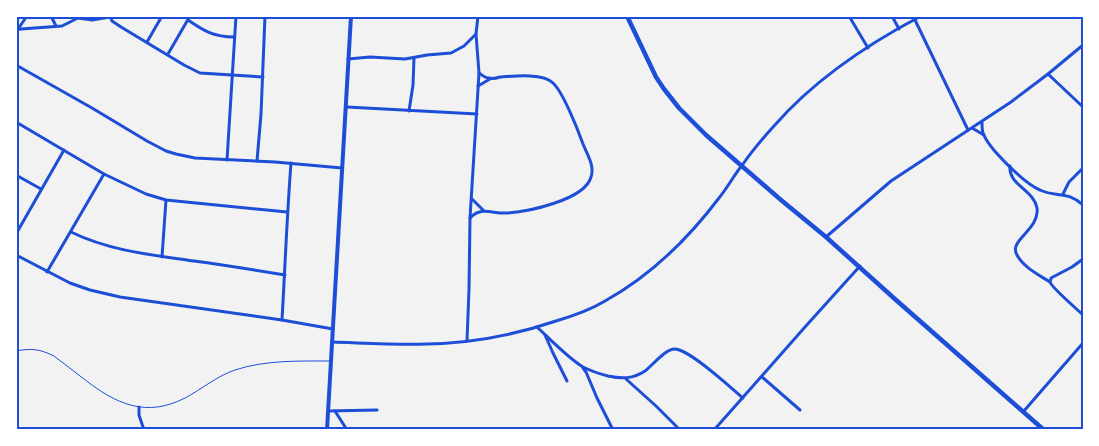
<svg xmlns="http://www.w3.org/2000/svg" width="1099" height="446" font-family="'Source Sans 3',sans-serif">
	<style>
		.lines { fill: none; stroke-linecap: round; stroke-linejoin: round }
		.service { stroke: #1d4ed8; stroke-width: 1 }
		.minor { stroke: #1d4ed8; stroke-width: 3 }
		.tertiary { stroke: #1d4ed8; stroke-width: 4 }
		.secondary { stroke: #1d4ed8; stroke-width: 4.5 }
		.neatline { fill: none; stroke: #1d4ed8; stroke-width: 2 }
	</style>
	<rect width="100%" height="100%" fill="#f2f2f2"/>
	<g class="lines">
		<path class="service" d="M16,351C31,348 40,349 54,356C64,364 74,371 84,379C116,404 146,418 185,398C202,389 217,376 235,370C265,360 299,361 330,361"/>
		<g class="minor">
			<polyline points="51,16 56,26"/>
			<polyline points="110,16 112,21 121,27 184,65 200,73 263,77"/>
			<polyline points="849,16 868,48"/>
			<polyline points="892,16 899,29"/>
			<path d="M188,20C204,31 214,37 234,37"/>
			<polyline points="915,20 968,130"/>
			<polyline points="18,29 27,16"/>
			<polyline points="16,30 21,29 62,26 78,18 92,20 110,17"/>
			<polyline points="147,42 162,16"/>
			<polyline points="168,54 190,16"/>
			<polyline points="348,59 370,57 405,59 427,55 451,53 464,46 476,34 478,16"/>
			<polyline points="16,65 92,108 147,141 166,151 176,154 195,158 275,162 342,168"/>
			<polyline points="1048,74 1083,107"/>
			<polyline points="478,86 490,79"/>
			<polyline points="347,107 477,114"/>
			<polyline points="409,111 413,85 414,58"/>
			<polyline points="16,122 104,174 146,194 166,200 287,212"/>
			<path d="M982,122C982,126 982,130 983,133C988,148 1025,184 1040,190C1057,198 1066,190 1083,205"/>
			<polyline points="972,128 984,135"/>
			<polyline points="227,160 236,16"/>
			<polyline points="257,161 261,114 265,16"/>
			<path d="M1010,166C1008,185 1034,190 1037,208C1040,230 1008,240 1017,255C1023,267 1039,275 1050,282"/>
			<polyline points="16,175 41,189"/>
			<polyline points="1063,194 1069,182 1083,168"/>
			<polyline points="472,199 483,210"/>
			<path d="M470,218C481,206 493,214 506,213C527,212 585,200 591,177C595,166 587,154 583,144C578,130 563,92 553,83C543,73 514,76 500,77C497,78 492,79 489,78C485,78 482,75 479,73"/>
			<path d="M71,232C110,251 152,255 194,261C224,265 255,270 285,275"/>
			<polyline points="16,234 64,150"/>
			<polyline points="826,237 891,181 1011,102 1048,74 1083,45"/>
			<polyline points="16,255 70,283 90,290 120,297 282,320 333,329"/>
			<polyline points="162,257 166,200"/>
			<path d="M1083,259L1072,267L1051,278C1051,280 1050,281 1050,282C1051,287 1078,310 1083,315"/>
			<polyline points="47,272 104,174"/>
			<path d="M282,320C285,268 287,215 291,163"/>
			<path d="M537,327C550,339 568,358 583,367C591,371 600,374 608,376C622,379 633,379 645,371C653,365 665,349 675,349C689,349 730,387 743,398"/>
			<polyline points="545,335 553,353 567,381"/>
			<polyline points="467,341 469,289 470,218 479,73 476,34"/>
			<path d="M332,342C364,343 395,345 427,344C470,343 515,335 556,321C573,316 590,310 605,301C650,276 688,239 719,198C728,187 734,175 743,164C752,151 763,138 774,126C814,80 868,44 921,16"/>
			<polyline points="583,368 586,372 597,398 613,430"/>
			<polyline points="762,377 800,410"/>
			<polyline points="626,379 656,406 680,430"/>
			<polyline points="139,407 139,415 144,430"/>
			<polyline points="328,411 377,410"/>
			<polyline points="335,411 347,430"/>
			<polyline points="1023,412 1083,343"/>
			<polyline points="714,430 805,327 860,266"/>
		</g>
		<polyline class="tertiary" points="327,430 351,16"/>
		<polyline class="secondary" points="627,16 656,77 664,89 679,108 706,135 781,200 826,237 896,300 1044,430"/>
	</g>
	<rect width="1099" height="446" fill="none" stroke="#ffffff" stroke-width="35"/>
	<rect x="18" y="18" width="1064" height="410" class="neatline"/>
</svg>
